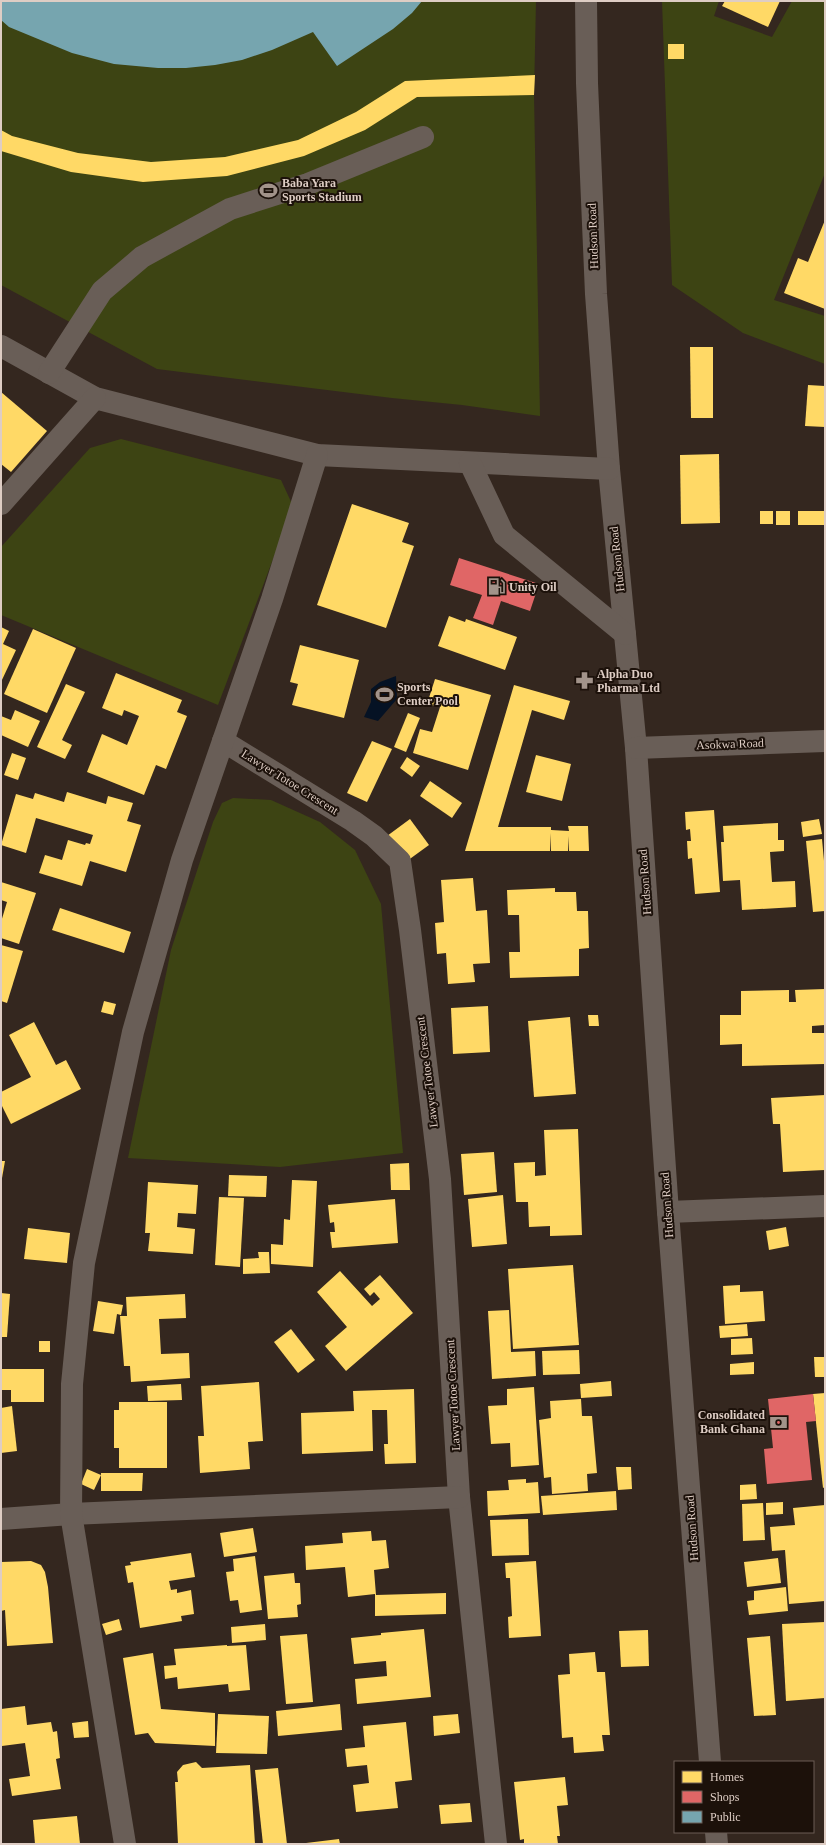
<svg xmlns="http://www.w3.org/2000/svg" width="826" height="1845" font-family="'Times New Roman',serif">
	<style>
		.green { fill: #3d4413 }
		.water { fill: #051224 }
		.homes { fill: #ffd966 }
		.shops { fill: #e06666 }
		.public { fill: #76a5af }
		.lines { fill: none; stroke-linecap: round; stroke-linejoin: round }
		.minor { stroke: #695e57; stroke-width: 22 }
		.labels { text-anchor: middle; stroke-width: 4; stroke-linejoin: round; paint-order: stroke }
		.poi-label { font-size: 12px; font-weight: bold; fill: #decdc4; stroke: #1c110a; text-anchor: start }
		.street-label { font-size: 12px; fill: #decdc4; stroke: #1c110a }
	</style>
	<rect width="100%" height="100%" fill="#34271f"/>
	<g class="green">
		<polygon points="1,1 536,1 534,95 540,416 462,405 392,398 157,369 1,285"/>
		<polygon points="662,1 719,1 714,16 772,37 792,1 825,1 825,173 774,300 825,316 825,364 743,333 672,285"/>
		<polygon points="121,439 281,480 293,506 218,705 1,615 1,547 90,448"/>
		<polygon points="233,798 271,800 320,822 355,850 381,904 403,1153 280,1167 128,1158 171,950 213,822 222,803"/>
	</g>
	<polygon class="water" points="396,676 397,699 378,721 364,717 371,702 371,689 380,682"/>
	<g class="homes">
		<polygon points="725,1 780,1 768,27 722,6"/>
		<rect x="668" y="44" width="16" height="15"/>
		<polygon points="535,75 534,95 417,97 365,130 304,156 227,176 143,182 71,172 1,151 1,130 12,136 78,153 151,162 225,157 298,140 356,112 405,81"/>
		<polygon points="825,220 825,309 784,293 798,258 808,262"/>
		<polygon points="690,347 713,347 713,418 691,418"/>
		<polygon points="808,385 825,386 825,427 805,426"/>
		<polygon points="1,392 47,431 11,472 1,464"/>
		<polygon points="719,454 720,523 681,524 680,455"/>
		<polygon points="352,504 409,523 402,542 414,546 386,628 317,605"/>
		<rect x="760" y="511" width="13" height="13"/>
		<rect x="776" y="511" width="14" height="14"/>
		<rect x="798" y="511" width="27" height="14"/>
		<polygon points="449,616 465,622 466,619 517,637 505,670 438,646"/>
		<polygon points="1,627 9,631 3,644 16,650 1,682"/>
		<polygon points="33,629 76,648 47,713 4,694"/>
		<polygon points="300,645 359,660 344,718 292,705 298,684 290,682"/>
		<polygon points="116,673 182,700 177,712 187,716 166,769 156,765 144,795 87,772 102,734 127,745 139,716 124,710 122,716 102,708"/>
		<polygon points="435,679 491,695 468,770 413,753 420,729 432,732 440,707 427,704"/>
		<polygon points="66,684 85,692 62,740 72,745 65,759 37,747"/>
		<polygon points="514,685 570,701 564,720 532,710 498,827 551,827 551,830 569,831 568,826 588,826 589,851 569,851 569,836 568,851 551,851 550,833 550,851 465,851"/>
		<polygon points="15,710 40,721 28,747 1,735 1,716 11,720"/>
		<polygon points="408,713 420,718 406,752 394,747"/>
		<polygon points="372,741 392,749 367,802 347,793"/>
		<polygon points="12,753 26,758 18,780 4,775"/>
		<polygon points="536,755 571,764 562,801 526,792"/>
		<polygon points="407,757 420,766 412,777 400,768"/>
		<polygon points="430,781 462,803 452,818 420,796"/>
		<polygon points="67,792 106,804 108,796 133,803 127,821 141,825 126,872 90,861 82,886 39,873 45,855 62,860 68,840 85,845 86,843 90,844 93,835 36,818 26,853 1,845 16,794 33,799 35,793 64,802"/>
		<polygon points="714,810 720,892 695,894 692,858 688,859 687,841 691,841 690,829 686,830 685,812"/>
		<polygon points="410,819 429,845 407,861 387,836"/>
		<polygon points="819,819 822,834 803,837 801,822"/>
		<polygon points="778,823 778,840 784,840 784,851 770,852 772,882 795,881 796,907 742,910 740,880 723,881 721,842 724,842 723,826"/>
		<polygon points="822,839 825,872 825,911 813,912 806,841"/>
		<polygon points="473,878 476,911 487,910 490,963 473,964 475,982 448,984 446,953 437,954 435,923 444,922 441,880"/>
		<polygon points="1,882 36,893 19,944 1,938 1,922 7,902 1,900"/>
		<polygon points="555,888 555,892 576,892 577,911 588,911 589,948 579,949 579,976 510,978 509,952 520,952 519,915 508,915 507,890"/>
		<polygon points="60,908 131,932 124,953 52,930"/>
		<polygon points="1,945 23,951 7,1003 1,1001"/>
		<polygon points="825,989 825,1025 812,1026 812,1033 825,1033 825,1064 742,1066 742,1044 720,1045 720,1015 741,1015 741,991 789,990 789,1002 796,1002 795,990"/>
		<polygon points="104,1001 116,1004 113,1015 101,1012"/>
		<polygon points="488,1006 490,1052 453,1054 451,1008"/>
		<polygon points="588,1015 598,1015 599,1026 589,1026"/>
		<polygon points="570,1017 576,1094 534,1097 528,1021"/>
		<polygon points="34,1022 56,1065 66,1060 81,1089 11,1124 1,1104 1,1092 31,1077 9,1035"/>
		<polygon points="825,1095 825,1170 783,1172 780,1124 773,1124 771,1098"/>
		<polygon points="578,1129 582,1235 550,1236 550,1226 529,1227 528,1202 516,1202 514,1163 535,1162 535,1176 546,1175 544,1130"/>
		<polygon points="494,1152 497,1192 464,1195 461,1154"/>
		<polygon points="1,1161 5,1161 2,1178 1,1178"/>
		<polygon points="409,1163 410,1190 391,1190 390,1164"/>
		<polygon points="229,1175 267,1176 266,1197 228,1196"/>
		<polygon points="292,1180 317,1181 313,1267 271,1264 271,1244 283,1245 284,1219 290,1220"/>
		<polygon points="148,1182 198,1185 196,1214 178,1213 177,1227 195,1229 193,1254 148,1251 150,1233 145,1233"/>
		<polygon points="503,1195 507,1244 472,1247 468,1199"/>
		<polygon points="219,1197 244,1198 240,1267 215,1265"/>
		<polygon points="395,1199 398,1243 332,1248 330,1232 335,1232 334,1222 330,1223 328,1205"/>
		<polygon points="786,1227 789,1246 769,1250 766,1231"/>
		<polygon points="28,1228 70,1233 67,1263 24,1259"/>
		<polygon points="258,1252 269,1252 270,1273 243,1274 243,1259 259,1258"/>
		<polygon points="573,1265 579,1345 513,1349 508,1269"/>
		<polygon points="340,1271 372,1306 380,1299 374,1292 370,1296 364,1289 380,1275 413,1313 346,1371 325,1346 347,1327 317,1292"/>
		<polygon points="740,1285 740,1292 763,1291 765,1321 725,1324 723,1286"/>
		<polygon points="1,1293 10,1294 7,1337 1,1337"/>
		<polygon points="185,1294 186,1318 159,1319 161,1354 189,1353 190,1378 131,1382 130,1366 124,1366 120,1316 127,1316 126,1297"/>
		<polygon points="98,1301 123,1305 121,1315 117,1314 114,1334 93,1331"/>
		<polygon points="509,1310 511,1352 535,1351 536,1376 492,1379 488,1311"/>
		<polygon points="747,1324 748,1336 720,1338 719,1326"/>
		<polygon points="291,1329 315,1360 298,1373 274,1342"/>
		<polygon points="752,1338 753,1354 731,1355 731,1339"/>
		<rect x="39" y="1341" width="11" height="11"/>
		<polygon points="579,1350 580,1374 543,1375 542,1351"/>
		<polygon points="814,1357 825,1357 825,1377 815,1377"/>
		<polygon points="754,1362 754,1374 730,1375 730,1364"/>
		<polygon points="1,1369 44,1369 44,1402 11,1402 11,1390 1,1390"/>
		<polygon points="611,1381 612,1396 581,1398 580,1384"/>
		<polygon points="259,1382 263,1441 248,1442 250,1469 200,1473 198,1436 204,1436 201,1386"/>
		<polygon points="181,1384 182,1400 148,1401 147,1386"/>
		<polygon points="534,1387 539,1465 511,1467 510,1443 491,1444 488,1406 507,1405 507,1389"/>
		<polygon points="414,1389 416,1463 385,1464 384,1444 388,1444 387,1410 372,1410 373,1451 302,1454 301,1413 354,1411 353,1391"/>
		<polygon points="825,1393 825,1487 823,1488 813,1394"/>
		<polygon points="581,1399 582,1416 592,1416 597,1473 587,1474 588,1491 552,1494 551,1477 544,1478 539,1420 551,1418 550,1401"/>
		<polygon points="119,1402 167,1402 167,1468 119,1468 119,1448 114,1448 114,1410 119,1410"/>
		<polygon points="12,1406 17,1451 1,1453 1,1408"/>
		<polygon points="616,1467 631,1467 632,1489 618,1490"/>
		<polygon points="87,1469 101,1475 94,1490 81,1484"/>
		<polygon points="101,1473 143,1473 142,1491 101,1491"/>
		<polygon points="526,1479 526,1483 538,1482 540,1513 488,1516 487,1491 509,1490 508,1480"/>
		<polygon points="756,1484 757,1499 740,1500 740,1485"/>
		<polygon points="616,1491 617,1510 543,1515 541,1496"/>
		<polygon points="783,1502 783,1514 766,1515 766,1503"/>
		<polygon points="763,1503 765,1540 743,1541 742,1504"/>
		<polygon points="825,1505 825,1601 789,1604 785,1550 772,1551 770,1527 795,1525 793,1508"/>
		<polygon points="528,1519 529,1555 492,1556 490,1520"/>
		<polygon points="253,1528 257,1552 224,1557 220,1533"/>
		<polygon points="371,1531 372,1541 386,1540 389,1568 374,1570 376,1595 446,1593 446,1614 375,1616 375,1594 348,1597 345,1567 306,1570 305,1546 343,1543 342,1533"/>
		<polygon points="191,1553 195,1577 169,1581 171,1590 177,1589 177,1593 191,1590 194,1614 181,1616 182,1621 140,1628 133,1582 128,1583 125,1566 131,1565 130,1562"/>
		<polygon points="255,1556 262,1610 240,1613 238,1600 230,1601 226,1572 234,1571 233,1559"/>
		<polygon points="778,1558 781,1583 747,1587 744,1562"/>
		<polygon points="31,1561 41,1565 45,1572 48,1587 53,1643 7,1646 5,1610 1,1611 1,1562"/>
		<polygon points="536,1561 541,1636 509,1638 508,1617 512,1616 510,1578 506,1578 505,1563"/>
		<polygon points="294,1573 295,1583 300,1583 301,1604 297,1605 298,1617 268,1619 264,1576"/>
		<polygon points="786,1587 788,1611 749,1615 747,1601 754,1600 754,1591"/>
		<polygon points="119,1619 122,1630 106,1635 102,1624"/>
		<polygon points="825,1622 825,1698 786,1701 782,1624"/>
		<polygon points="265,1624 266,1640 232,1643 231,1627"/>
		<polygon points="424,1629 431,1697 357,1704 355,1679 387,1676 386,1661 354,1664 351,1638 381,1635 381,1633"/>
		<polygon points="648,1630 649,1666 621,1667 619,1631"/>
		<polygon points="307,1634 313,1702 286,1704 280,1636"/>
		<polygon points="770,1636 776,1715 754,1716 747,1638"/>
		<polygon points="227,1645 227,1646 246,1645 250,1690 229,1692 228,1684 178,1689 177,1677 165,1679 164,1666 176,1665 174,1649"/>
		<polygon points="595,1652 597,1672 605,1672 610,1735 602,1735 604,1751 574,1753 573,1737 562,1738 558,1675 570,1674 569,1654"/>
		<polygon points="153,1653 161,1709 215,1713 215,1746 155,1743 148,1733 135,1735 123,1658"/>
		<polygon points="340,1704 342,1730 278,1736 276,1711"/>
		<polygon points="25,1706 27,1725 51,1722 53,1732 57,1731 60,1758 56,1759 61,1789 12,1796 9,1779 30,1776 25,1743 2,1746 1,1709"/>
		<polygon points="218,1714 269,1716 267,1754 216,1753"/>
		<polygon points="458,1714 460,1733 434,1736 433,1716"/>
		<polygon points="88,1721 89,1737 74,1738 72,1723"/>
		<polygon points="406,1722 412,1780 395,1782 398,1808 356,1812 353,1785 369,1783 367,1765 347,1767 345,1749 365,1747 363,1726"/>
		<polygon points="196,1762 202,1768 250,1765 255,1844 178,1844 175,1782 178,1782 177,1772 183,1765"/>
		<polygon points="278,1768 287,1844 263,1844 255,1770"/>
		<polygon points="565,1777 568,1805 557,1806 560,1836 557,1836 558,1844 524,1844 524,1839 520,1840 514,1782"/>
		<polygon points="470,1803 472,1822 441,1824 439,1805"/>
		<polygon points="77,1816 80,1844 35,1844 33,1820"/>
		<polygon points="339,1839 340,1844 306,1844 306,1843"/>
	</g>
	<g class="shops">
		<polygon points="459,558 539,584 530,611 501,601 493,625 473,618 482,595 450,585"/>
		<polygon points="813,1394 816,1421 806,1422 812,1480 767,1484 764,1449 773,1448 768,1399"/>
	</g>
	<polygon class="public" points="1,1 422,1 412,13 393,29 337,66 313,32 272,50 242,60 215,65 186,68 158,68 114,64 72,53 9,27 1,20"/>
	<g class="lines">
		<g class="minor">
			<polyline points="586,1 587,83 596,294 609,469 636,748 668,1212 710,1762"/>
			<polyline points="1,346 95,398 317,455 609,469"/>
			<polyline points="49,373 102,291 142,257 230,209 308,184 423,137"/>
			<polyline points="470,463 504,535 625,634"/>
			<polyline points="1,504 95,398"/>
			<polyline points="223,741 353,821 374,836 400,861 410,930 440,1179 459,1497 496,1844"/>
			<polyline points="636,748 825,741"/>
			<polyline points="668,1212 825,1206"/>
			<polyline points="1,1519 71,1514 459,1497"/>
			<polyline points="716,1832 717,1844"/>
			<polyline points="125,1844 71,1514 72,1384 84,1263 133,1032 182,860 272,599 317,455"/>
		</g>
	</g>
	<defs>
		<symbol id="stadium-bare" viewBox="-9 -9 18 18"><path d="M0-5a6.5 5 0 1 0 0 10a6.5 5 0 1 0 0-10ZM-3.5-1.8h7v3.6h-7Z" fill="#a2938a" stroke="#1c110a" stroke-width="2.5" paint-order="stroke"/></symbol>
		<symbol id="fuel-bare" viewBox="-9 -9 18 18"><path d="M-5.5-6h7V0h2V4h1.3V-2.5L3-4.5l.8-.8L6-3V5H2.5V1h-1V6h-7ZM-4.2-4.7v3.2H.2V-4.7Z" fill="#a2938a" stroke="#1c110a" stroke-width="2.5" paint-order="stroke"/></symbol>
		<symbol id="pharmacy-bare" viewBox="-9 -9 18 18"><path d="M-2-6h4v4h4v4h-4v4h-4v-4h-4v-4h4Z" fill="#a2938a" stroke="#1c110a" stroke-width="2.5" paint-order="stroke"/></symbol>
		<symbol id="bank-bare" viewBox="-9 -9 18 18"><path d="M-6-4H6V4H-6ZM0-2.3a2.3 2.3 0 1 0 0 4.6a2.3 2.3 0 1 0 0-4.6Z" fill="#a2938a" stroke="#1c110a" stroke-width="2.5" paint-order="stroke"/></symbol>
	</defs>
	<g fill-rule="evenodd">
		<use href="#stadium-bare" x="256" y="178" width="25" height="25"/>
		<use href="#fuel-bare" x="484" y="574" width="25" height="25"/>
		<use href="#pharmacy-bare" x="572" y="668" width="25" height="25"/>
		<use href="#stadium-bare" x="372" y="682" width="25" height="25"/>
		<use href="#bank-bare" x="766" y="1410" width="25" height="25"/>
	</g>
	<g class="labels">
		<g class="poi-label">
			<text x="282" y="187">Baba Yara<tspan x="282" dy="14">Sports Stadium</tspan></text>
			<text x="509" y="591">Unity Oil</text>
			<text x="597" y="678">Alpha Duo<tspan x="597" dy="14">Pharma Ltd</tspan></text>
			<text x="397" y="691">Sports<tspan x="397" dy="14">Center Pool</tspan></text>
			<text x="765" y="1419" text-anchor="end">Consolidated<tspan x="765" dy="14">Bank Ghana</tspan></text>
		</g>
		<g class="street-label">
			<text transform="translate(593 236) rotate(-92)" y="4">Hudson Road</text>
			<text transform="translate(617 559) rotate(-96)" y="4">Hudson Road</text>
			<text transform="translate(730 744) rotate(-2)" y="4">Asokwa Road</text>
			<text transform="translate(290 782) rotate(32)" y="4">Lawyer Totoe Crescent</text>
			<text transform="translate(645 882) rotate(-94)" y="4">Hudson Road</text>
			<text transform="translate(427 1072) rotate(-97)" y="4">Lawyer Totoe Crescent</text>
			<text transform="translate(667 1205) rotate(-94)" y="4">Hudson Road</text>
			<text transform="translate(453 1395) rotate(-93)" y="4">Lawyer Totoe Crescent</text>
			<text transform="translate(692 1528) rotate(-94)" y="4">Hudson Road</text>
		</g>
	</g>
	<rect width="826" height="1845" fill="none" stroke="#decdc4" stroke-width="4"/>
	<rect x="674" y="1761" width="140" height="72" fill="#1c110a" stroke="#6a5c54"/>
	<rect x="682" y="1771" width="20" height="12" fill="#ffd966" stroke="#6a5c54"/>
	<text x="710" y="1781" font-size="12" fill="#decdc4">Homes</text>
	<rect x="682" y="1791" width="20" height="12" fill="#e06666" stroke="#6a5c54"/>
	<text x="710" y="1801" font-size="12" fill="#decdc4">Shops</text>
	<rect x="682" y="1811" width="20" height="12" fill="#76a5af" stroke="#6a5c54"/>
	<text x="710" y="1821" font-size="12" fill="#decdc4">Public</text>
</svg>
